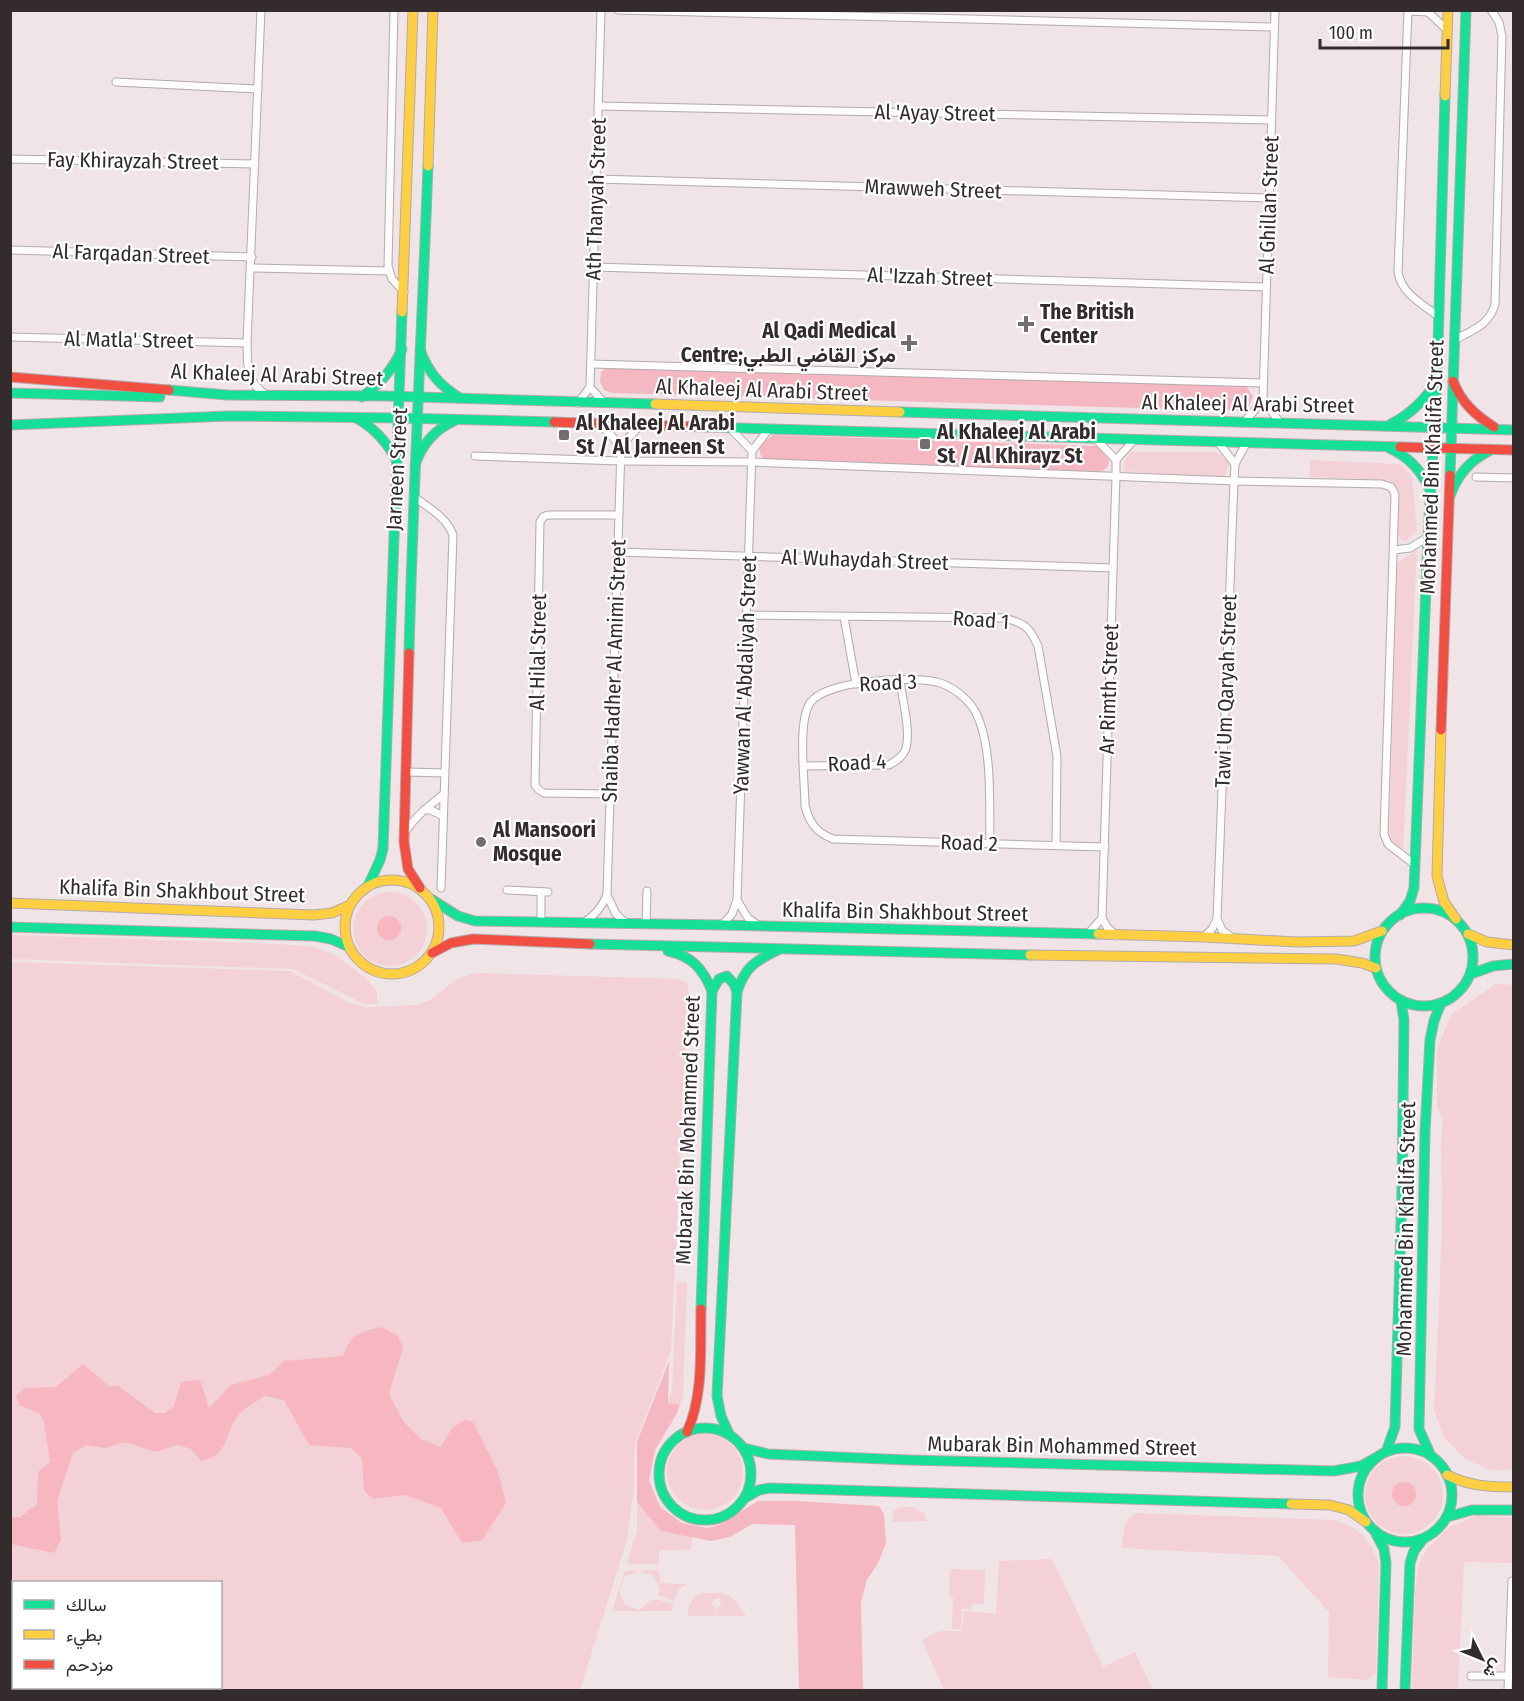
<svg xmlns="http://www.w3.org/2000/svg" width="1524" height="1701" font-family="'Fira Sans Condensed',Vazirmatn,sans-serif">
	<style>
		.green { fill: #f3d1d6; fill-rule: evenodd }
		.forest { fill: #f5b7c1 }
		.water { fill: #f6b7c1 }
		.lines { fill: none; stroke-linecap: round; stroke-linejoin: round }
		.street-casing { stroke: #b3aaac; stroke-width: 9 }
		.fast-casing { stroke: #b3aaac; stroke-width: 11 }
		.slow-casing { stroke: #b3aaac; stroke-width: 11 }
		.jam-casing { stroke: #b3aaac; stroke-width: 11 }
		.street { stroke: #fdfbfb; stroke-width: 7 }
		.fast { stroke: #16e098; stroke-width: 9 }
		.slow { stroke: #ffcf43; stroke-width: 9 }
		.jam { stroke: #f24e42; stroke-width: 9 }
		.poi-dot { fill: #756c6d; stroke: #fff; stroke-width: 2 }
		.labels { text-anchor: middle; stroke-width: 4.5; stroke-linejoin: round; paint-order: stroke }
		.street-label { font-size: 21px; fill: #332b2c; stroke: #fff }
		.poi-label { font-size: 21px; font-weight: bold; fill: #332b2c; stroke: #fff; text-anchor: start }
	</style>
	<rect width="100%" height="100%" fill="#f0e4e6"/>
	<g class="green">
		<polygon points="1131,452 1215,452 1225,457 1229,464 1225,476 1211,477 1123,471 1124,461"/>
		<polygon points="1310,460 1400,464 1412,477 1417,531 1405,542 1398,537 1398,490 1389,480 1310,477"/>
		<polygon points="1417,550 1403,849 1389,841 1397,563"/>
		<circle cx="390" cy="929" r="37"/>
		<polygon points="11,935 255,943 309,946 334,954 367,979 377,991 377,1004 364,1004 293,969 11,959"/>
		<path d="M11,962L290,971L350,1003L367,1007L416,1005L430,1000L454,981L467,975L477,973L679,979L688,983L671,1350L635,1444L634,1488L627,1540L580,1690H11ZM14,1582H220V1688H14Z"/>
		<polygon points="1496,984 1514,985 1514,1468 1510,1470 1490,1470 1464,1458 1444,1437 1434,1410 1439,1308 1442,1220 1441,1142 1443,1120 1437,1107 1437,1049 1451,1015"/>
		<polygon points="677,1282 687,1283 683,1397 680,1405 668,1403 672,1389"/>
		<circle cx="705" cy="1472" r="38"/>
		<circle cx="1404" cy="1495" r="39"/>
		<polygon points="637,1502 661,1531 692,1537 691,1549 659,1551 659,1564 627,1564 637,1530"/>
		<polygon points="899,1507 912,1507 924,1513 927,1521 892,1522 894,1511"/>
		<path d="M1134,1513L1334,1520C1361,1528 1369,1538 1379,1563L1376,1673L1368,1680L1328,1677L1329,1612L1278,1556L1121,1548L1126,1522Z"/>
		<polygon points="1477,1516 1513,1518 1513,1563 1464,1562 1458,1690 1412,1690 1415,1593 1418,1567 1427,1549 1450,1527"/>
		<polygon points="1052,1559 1103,1667 1135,1652 1153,1690 944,1690 922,1640 940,1631 962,1631 964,1611 996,1614 999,1561"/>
		<polygon points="950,1569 985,1570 984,1604 972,1604 971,1609 962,1609 961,1629 952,1629 953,1597 949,1596"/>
		<path d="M659,1570L660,1583L688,1584C679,1587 677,1592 674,1601L657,1595L660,1590L654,1576L639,1571L625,1576L619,1591L625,1605L639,1610L654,1599L674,1604L672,1611H612L625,1571Z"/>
		<path d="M703,1593C731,1593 730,1593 746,1616H716L717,1608L720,1606L721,1602L719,1598H716L712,1602V1605L716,1608L715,1616H687C690,1605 691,1596 703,1593Z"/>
	</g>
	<g class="forest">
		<polygon points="609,366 1243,382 1253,396 1247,411 612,393 604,390 600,382 601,372"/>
		<path d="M773,435L1096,446L1108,453L1109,463L1107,468L1100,472L768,461C760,457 759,454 760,445Z"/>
		<polygon points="669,1361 668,1403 680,1405 676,1415 655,1450 649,1480 660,1507 682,1523 707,1528 719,1525 758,1501 798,1501 879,1506 884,1514 886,1543 878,1563 867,1580 861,1602 863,1690 799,1690 795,1525 752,1524 730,1537 711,1541 661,1531 637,1502 637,1442"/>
	</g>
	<g class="water">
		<circle cx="389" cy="928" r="12"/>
		<path d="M382,1327L398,1336L403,1347L389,1394L404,1422L421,1439L441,1447L452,1428L465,1420L473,1422L498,1472L506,1503L482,1540L462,1543L441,1508L405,1495L373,1499L364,1491L362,1458L351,1448L309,1445L284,1400L265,1396C257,1401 244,1408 238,1416C223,1435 230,1455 201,1461L191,1449L178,1445L155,1452L125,1442L105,1448L86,1445L73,1453L57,1501L61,1540L54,1553L11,1544V1517H20L37,1504L38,1472L50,1462L44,1422L39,1413L19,1405L16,1396L24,1388L56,1387L83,1364L109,1386H118L155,1413H165L174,1406L181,1382L200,1380L209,1408L231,1385L269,1375L284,1361L343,1356C352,1333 359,1332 382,1327Z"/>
		<circle cx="1404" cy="1494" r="12"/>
	</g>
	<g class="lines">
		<defs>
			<g id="street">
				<path d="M261,10L247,343C248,366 245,380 265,394"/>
				<polyline points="394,10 388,266 392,279 404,292"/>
				<polyline points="618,10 1274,27"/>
				<path d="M1408,10L1398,272C1401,293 1422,304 1438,316"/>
				<polyline points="1408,11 1428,12 1431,10"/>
				<polyline points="1428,12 1447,30"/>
				<polyline points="116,82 258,89"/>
				<polyline points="598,106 1271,120"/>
				<polyline points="10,159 255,164"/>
				<polyline points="596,179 1269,198"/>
				<polyline points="10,250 252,257"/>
				<polyline points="594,267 1266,287"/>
				<polyline points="251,268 389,271"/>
				<polyline points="10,337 247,343"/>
				<path d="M1454,340C1471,331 1490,325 1495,304L1502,36L1499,22L1491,10"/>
				<polyline points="591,364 1263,383"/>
				<polyline points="590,387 604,403"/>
				<polyline points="1263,399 1280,423"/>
				<polyline points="578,403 590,387 601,10"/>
				<polyline points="1245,421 1254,411 1263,399 1275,10"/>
				<polyline points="601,426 611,435 621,448"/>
				<polyline points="731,429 752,451"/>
				<polyline points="1095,438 1116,460"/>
				<polyline points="1218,442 1235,464"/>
				<polyline points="475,456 620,461 751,462 1234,481 1382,484 1391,487 1395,494 1384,834 1388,844 1415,865"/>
				<polyline points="1476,477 1514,478"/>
				<path d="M413,496C427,507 447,517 453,535L441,888"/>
				<polyline points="1394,550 1410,548 1428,537"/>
				<polyline points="618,552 1113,568"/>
				<path d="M747,615L1005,618C1025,624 1029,626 1038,646L1057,756L1056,845"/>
				<polyline points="844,617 856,684"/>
				<path d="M804,766L889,765C896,761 904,756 906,748C911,731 902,698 900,680"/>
				<polyline points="407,772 444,773"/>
				<polyline points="610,794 544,793 539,790 535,785 540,522 543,517 548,515 619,515"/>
				<polyline points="424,810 431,810 443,816"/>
				<path d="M404,834C414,817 429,806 444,794"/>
				<path d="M990,843C989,805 993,747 976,713C969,699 952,686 937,682C912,676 825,680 810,703C797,723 805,782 805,806C810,824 816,832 833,839L1105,847"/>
				<polyline points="507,890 548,892"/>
				<polyline points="607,895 616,914 626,923"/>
				<polyline points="737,900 748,918 758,925"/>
				<polyline points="1217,919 1222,930 1234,939"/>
				<polyline points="541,922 541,892"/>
				<path d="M583,923C595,916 602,907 607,895L621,448L630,436L641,425"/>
				<polyline points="646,924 647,891"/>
				<polyline points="722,925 732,914 737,900 752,451 769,429"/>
				<polyline points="1087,935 1102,918"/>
				<polyline points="1117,936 1107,927 1102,918 1116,476 1116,460 1135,439"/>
				<polyline points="1204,937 1212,929 1217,919 1234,481 1235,464 1247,442"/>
				<polyline points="1471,1676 1514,1676"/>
				<polyline points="1508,1690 1512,1581"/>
			</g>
			<g id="fast">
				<path d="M420,350C428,372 440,386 460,398"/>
				<polyline points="169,390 227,395 385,396 655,404"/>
				<polyline points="10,393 160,397"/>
				<path d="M362,397C380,384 393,370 402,349"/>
				<polyline points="900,412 1514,430"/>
				<path d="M356,418C375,428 387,442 397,461"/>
				<path d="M1391,424C1411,414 1425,400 1437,381"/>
				<polyline points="10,425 229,416 399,418 554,422"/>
				<polyline points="704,427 1400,447"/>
				<path d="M1389,448C1409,457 1421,470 1430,490"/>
				<path d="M415,465C422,444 434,430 454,421"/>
				<polyline points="1450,475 1466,10"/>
				<path d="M1450,496C1457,475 1469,461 1489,451"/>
				<path d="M409,653C413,490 422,328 428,166"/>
				<polyline points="368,886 380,860 383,849 402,312"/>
				<polyline points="431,899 458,916 475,921 722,925 1098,934"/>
				<circle cx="1424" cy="957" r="49"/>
				<polyline points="1400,915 1410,901 1414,888 1428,537 1437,381 1445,96"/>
				<polyline points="10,927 315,936 331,939 347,946"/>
				<polyline points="590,944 1030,955"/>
				<path d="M668,951C692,956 703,969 712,991L701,1309"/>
				<polyline points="1471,974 1493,966 1514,964"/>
				<polyline points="712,991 719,979 727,976 734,984 737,992"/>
				<circle cx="705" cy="1474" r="46"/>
				<path d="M729,1434L721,1416L717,1396L737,992C745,967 755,961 778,950"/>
				<polyline points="744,1448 768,1454 908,1460 1334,1471 1361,1466 1377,1457"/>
				<circle cx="1405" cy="1495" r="47"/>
				<polyline points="1386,1452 1395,1427 1402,1189 1404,1020 1401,1001"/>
				<polyline points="1431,1456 1419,1429 1425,1131 1430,1040 1434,1021 1441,1003"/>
				<polyline points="745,1498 759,1490 770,1488 1291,1504"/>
				<polyline points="1447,1517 1472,1510 1514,1510"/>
				<polyline points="1376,1534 1384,1549 1386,1563 1382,1690"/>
				<polyline points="1405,1690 1410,1563 1414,1551 1424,1538"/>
			</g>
			<g id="slow">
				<polyline points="1445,96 1448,10"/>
				<polyline points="428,166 433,10"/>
				<polyline points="402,312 413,10"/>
				<polyline points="655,404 900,412"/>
				<polyline points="1441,730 1437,876 1444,902 1456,919"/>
				<circle cx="392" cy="927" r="47"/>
				<polyline points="10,903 314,915 332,913 350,905"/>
				<polyline points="1098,934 1204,937 1297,942 1354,941 1382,931"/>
				<polyline points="1468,934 1487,942 1514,945"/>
				<polyline points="1030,955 1336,959 1362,963 1376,968"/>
				<path d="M1447,1475C1469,1486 1489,1487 1514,1487"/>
				<polyline points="1291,1504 1330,1505 1349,1510 1366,1522"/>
			</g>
			<g id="jam">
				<polyline points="10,377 169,390"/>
				<path d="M1453,381C1461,402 1475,415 1494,427"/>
				<polyline points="554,422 704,427"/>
				<polyline points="1400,447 1514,450"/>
				<polyline points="409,653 404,842 408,869 420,888"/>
				<polyline points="1441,730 1450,475"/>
				<polyline points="432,953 451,943 473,939 590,944"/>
				<path d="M687,1432C704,1395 700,1349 701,1309"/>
			</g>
		</defs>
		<use href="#street" class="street-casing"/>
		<use href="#fast" class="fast-casing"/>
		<use href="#slow" class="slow-casing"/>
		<use href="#jam" class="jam-casing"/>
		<use href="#street" class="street"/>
		<use href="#fast" class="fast"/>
		<use href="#slow" class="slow"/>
		<use href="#jam" class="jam"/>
	</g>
	<g class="poi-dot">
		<path d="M1023 315h6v6h6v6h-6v6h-6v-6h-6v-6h6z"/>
		<path d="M906 334h6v6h6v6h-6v6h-6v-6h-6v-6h6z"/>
		<rect x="558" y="429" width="12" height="12" rx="3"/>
		<rect x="919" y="438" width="12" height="12" rx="3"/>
		<circle cx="481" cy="842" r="6"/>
	</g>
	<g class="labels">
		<g class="street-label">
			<text transform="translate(935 113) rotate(1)" y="7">Al 'Ayay Street</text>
			<text transform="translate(133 161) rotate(1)" y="7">Fay Khirayzah Street</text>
			<text transform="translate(933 189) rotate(2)" y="7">Mrawweh Street</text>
			<text transform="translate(596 199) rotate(-88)" y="7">Ath Thanyah Street</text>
			<text transform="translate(1269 205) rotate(-88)" y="7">Al Ghillan Street</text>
			<text transform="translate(131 254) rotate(2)" y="7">Al Farqadan Street</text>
			<text transform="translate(930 277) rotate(2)" y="7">Al 'Izzah Street</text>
			<text transform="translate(129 340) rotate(1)" y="7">Al Matla' Street</text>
			<text transform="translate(277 375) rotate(2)" y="7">Al Khaleej Al Arabi Street</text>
			<text transform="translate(762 390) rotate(2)" y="7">Al Khaleej Al Arabi Street</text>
			<text transform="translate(1248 404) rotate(1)" y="7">Al Khaleej Al Arabi Street</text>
			<text transform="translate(1432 467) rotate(-88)" y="7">Mohammed Bin Khalifa Street</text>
			<text transform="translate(397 469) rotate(-87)" y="7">Jarneen Street</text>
			<text transform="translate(865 560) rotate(2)" y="7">Al Wuhaydah Street</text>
			<text transform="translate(981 620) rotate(4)" y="7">Road 1</text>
			<text transform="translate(538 652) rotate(-89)" y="7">Al Hilal Street</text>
			<text transform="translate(614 671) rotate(-88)" y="7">Shaiba Hadher Al Amimi Street</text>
			<text transform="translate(745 675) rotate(-88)" y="7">Yawwan Al 'Abdaliyah Street</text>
			<text transform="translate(888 683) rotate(-3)" y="7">Road 3</text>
			<text transform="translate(1109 689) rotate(-88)" y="7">Ar Rimth Street</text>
			<text transform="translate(1226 691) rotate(-88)" y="7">Tawi Um Qaryah Street</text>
			<text transform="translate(857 763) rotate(-3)" y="7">Road 4</text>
			<text transform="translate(969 843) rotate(2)" y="7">Road 2</text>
			<text transform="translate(182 891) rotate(2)" y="7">Khalifa Bin Shakhbout Street</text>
			<text transform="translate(905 912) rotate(1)" y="7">Khalifa Bin Shakhbout Street</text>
			<text transform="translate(688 1130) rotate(-88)" y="7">Mubarak Bin Mohammed Street</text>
			<text transform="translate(1406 1229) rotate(-89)" y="7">Mohammed Bin Khalifa Street</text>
			<text transform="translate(1062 1446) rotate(1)" y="7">Mubarak Bin Mohammed Street</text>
		</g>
		<g class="poi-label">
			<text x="1040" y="319">The British<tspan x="1040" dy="24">Center</tspan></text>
			<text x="896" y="338" text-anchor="end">Al Qadi Medical<tspan x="896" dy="24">Centre;مركز القاضي الطبي</tspan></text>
			<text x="576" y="430">Al Khaleej Al Arabi<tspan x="576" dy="24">St / Al Jarneen St</tspan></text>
			<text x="937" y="439">Al Khaleej Al Arabi<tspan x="937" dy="24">St / Al Khirayz St</tspan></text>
			<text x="493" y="837">Al Mansoori<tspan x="493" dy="24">Mosque</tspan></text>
		</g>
	</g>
	<rect width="1524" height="1701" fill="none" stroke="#332b2c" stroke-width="24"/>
	<rect x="12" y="1581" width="210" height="108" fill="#ffffff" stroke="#adaaab" stroke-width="1.5"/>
	<rect x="24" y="1600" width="30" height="9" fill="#16e098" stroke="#adaaab" stroke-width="1.5"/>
	<text x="66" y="1611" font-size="18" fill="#332b2c">سالك</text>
	<rect x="24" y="1630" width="30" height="9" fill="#ffcf43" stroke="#adaaab" stroke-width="1.5"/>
	<text x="66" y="1641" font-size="18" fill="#332b2c">بطيء</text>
	<rect x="24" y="1660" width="30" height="9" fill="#f24e42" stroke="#adaaab" stroke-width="1.5"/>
	<text x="66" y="1671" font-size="18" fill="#332b2c">مزدحم</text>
	<g transform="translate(1482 1659) rotate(133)" stroke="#ffffff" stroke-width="4.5" paint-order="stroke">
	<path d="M0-4.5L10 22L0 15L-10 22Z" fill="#332b2c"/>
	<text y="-9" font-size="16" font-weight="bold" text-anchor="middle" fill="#332b2c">ش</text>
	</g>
	<path d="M1320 39v9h128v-9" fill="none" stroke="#332b2c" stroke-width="3"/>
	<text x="1329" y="39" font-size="18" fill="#332b2c" stroke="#ffffff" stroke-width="4.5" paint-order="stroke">100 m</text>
</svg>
